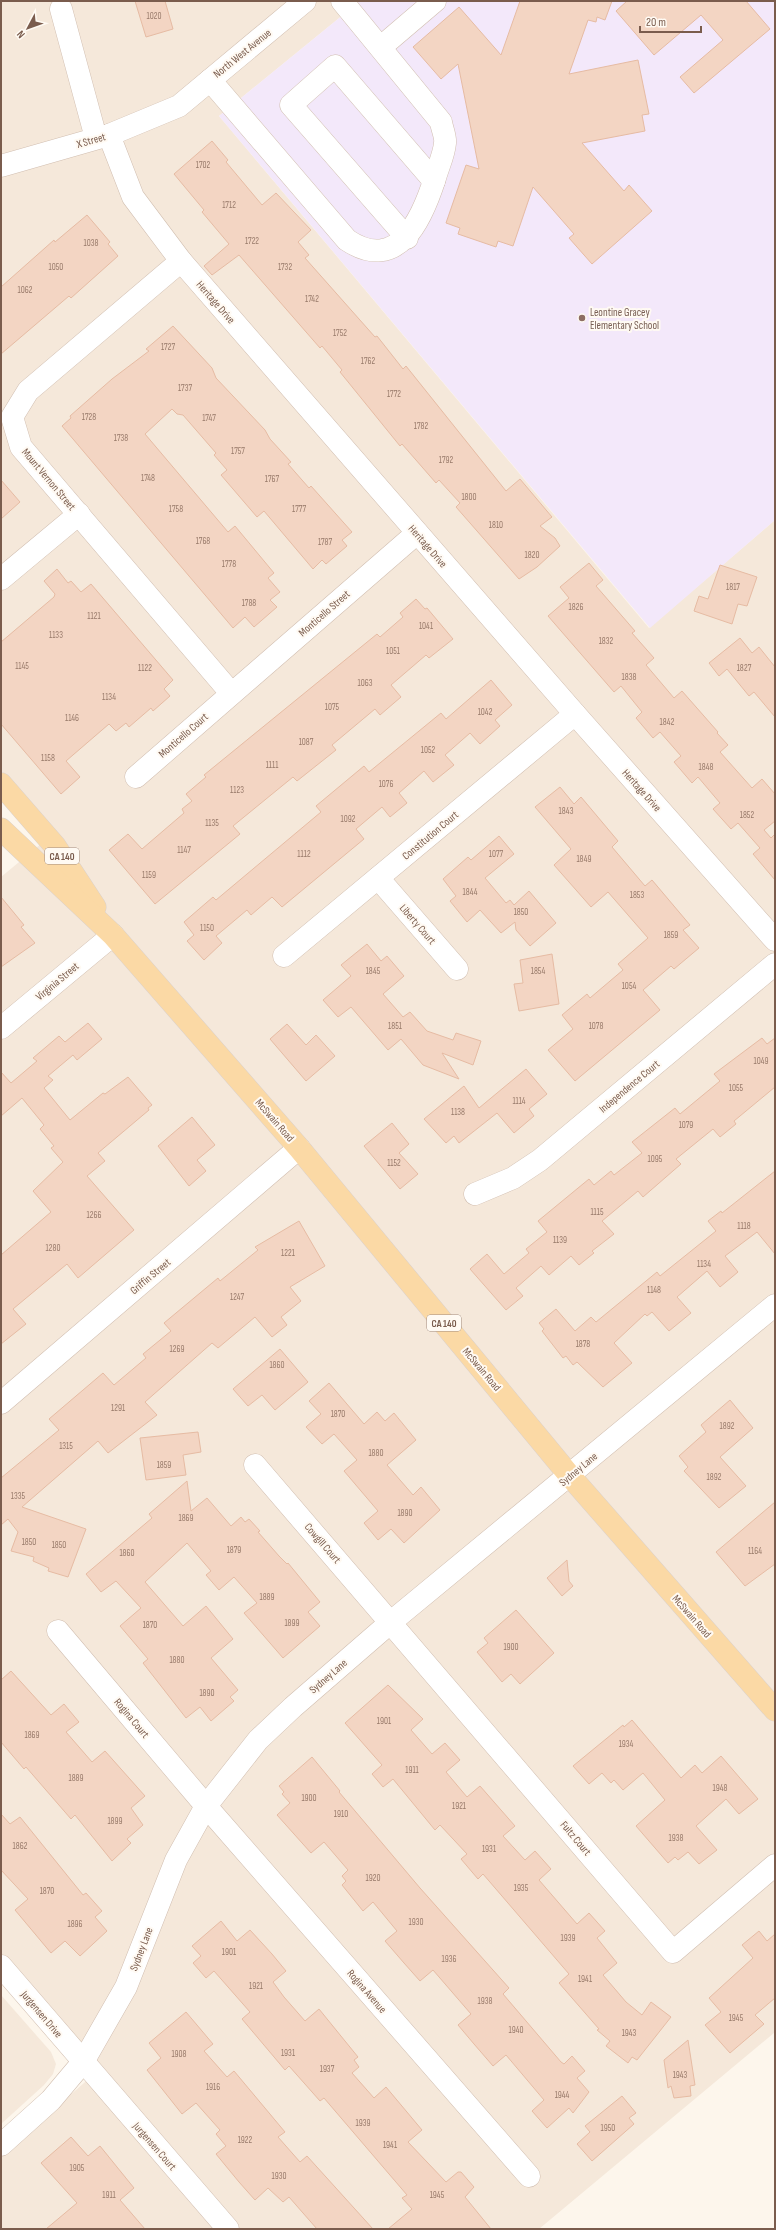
<svg xmlns="http://www.w3.org/2000/svg" width="776" height="2230" font-family="'Sofia Sans Condensed',sans-serif">
	<style>
		.residential { fill: #f5e8da }
		.education { fill: #f3e8fa }
		.building { fill: #f3d5c3; stroke: #e6bba3 }
		.lines { fill: none; stroke-linecap: round; stroke-linejoin: round }
		.minor-casing { stroke: #d1beb0; stroke-width: 23 }
		.major-casing { stroke: #dad1cd; stroke-width: 23 }
		.minor { stroke: #fff; stroke-width: 22 }
		.major { stroke: #fbd9a5; stroke-width: 22 }
		.education-dot { fill: #8d6e63; stroke: #fffaf3; stroke-width: 1.5 }
		.labels { text-anchor: middle; stroke-width: 4; stroke-linejoin: round; paint-order: stroke }
		.number-label { font-size: 9px; fill: #987a6a }
		.shield { fill: #fffaf3; stroke: #a28b7f; stroke-width: 1 }
		.shield-label { font-size: 10px; font-weight: bold; fill: #7a5c4d }
		.street-label { font-size: 11px; fill: #7a5c4d; stroke: #fffaf3 }
		.education-label { font-size: 11px; fill: #785e54; stroke: #fffaf3; text-anchor: start }
	</style>
	<rect width="100%" height="100%" fill="#fdf6ec"/>
	<g class="residential">
		<polygon points="1,1 360,1 219,116 649,628 775,520 775,2034 774,2033 539,2229 1,2229 1,2156 101,2068 1,1958 1,877 42,843 1,797"/>
		<polygon points="1,1995 51,2052 56,2064 53,2074 44,2085 1,2124"/>
	</g>
	<polygon class="education" points="360,1 775,1 775,520 650,628 219,116"/>
	<g class="building">
		<polygon points="135,1 165,1 173,29 146,37"/>
		<polygon points="520,1 612,1 605,20 597,17 596,22 588,20 569,74 638,60 649,114 642,115 645,131 582,143 624,191 629,185 652,211 592,264 569,238 574,234 533,187 513,246 498,241 496,247 458,234 460,228 446,223 466,165 479,169 458,64 441,79 413,47 459,7 501,55"/>
		<polygon points="627,1 746,1 770,29 694,93 680,77 723,40 701,15 654,55 616,11"/>
		<polygon points="212,141 228,160 226,162 262,205 276,193 311,230 298,242 309,255 305,258 375,337 377,336 403,369 406,366 506,491 520,479 552,517 540,526 555,538 560,546 537,567 519,579 456,507 460,503 439,480 436,483 402,444 400,446 340,372 342,370 322,346 320,348 239,255 212,275 204,266 229,244 202,212 204,210 174,174"/>
		<polygon points="87,215 110,242 108,244 118,256 71,298 69,296 1,354 1,287 54,240 55,242"/>
		<polygon points="173,326 212,368 216,378 265,430 270,439 291,462 288,464 309,488 311,486 352,532 342,540 347,546 326,564 322,560 313,569 264,511 257,517 221,475 227,470 214,455 216,453 183,415 177,414 172,409 145,434 228,532 235,526 274,573 268,578 280,592 270,600 277,607 254,627 245,617 233,628 62,426 71,418 70,416 112,379 149,351 146,349"/>
		<polygon points="1,480 20,502 1,519"/>
		<polygon points="589,563 603,580 596,586 635,631 632,633 654,658 646,665 674,698 682,691 718,732 717,733 728,745 720,752 752,788 762,779 775,794 775,821 764,830 771,838 775,834 775,880 753,854 760,848 738,823 731,829 713,809 720,803 698,777 692,783 674,762 681,756 660,732 653,738 636,718 642,712 621,686 614,692 548,616 569,598 560,587"/>
		<polygon points="720,565 757,577 747,606 738,604 732,624 694,611 699,596 708,599"/>
		<polygon points="57,569 68,583 71,581 81,592 91,584 173,680 164,689 170,696 153,711 151,708 129,727 126,723 116,731 109,724 66,761 80,777 61,794 1,724 1,642 54,597 55,594 44,581"/>
		<polygon points="416,599 425,609 427,608 453,639 429,658 426,655 391,685 401,697 380,715 375,709 332,745 336,750 297,781 293,777 233,826 240,834 155,904 109,850 128,834 142,849 184,813 182,809 192,801 186,794 206,777 204,775 377,634 380,637 403,617 400,613"/>
		<polygon points="740,638 752,653 759,647 775,667 775,717 754,692 749,696 727,669 719,676 709,663"/>
		<polygon points="491,680 512,705 495,720 500,726 480,744 470,733 445,755 454,765 433,782 424,771 399,793 407,803 390,817 382,807 356,829 364,839 282,907 272,897 251,915 247,910 216,936 222,943 204,960 187,941 194,935 184,922 213,897 216,900 321,812 316,806 364,766 369,772 441,713 446,719"/>
		<polygon points="560,787 574,804 581,797 597,816 618,841 612,847 645,886 652,880 690,925 683,930 699,948 674,969 671,966 643,990 660,1010 575,1081 548,1050 573,1029 562,1015 587,994 590,998 623,970 618,964 648,938 608,892 591,907 554,865 571,849 535,807"/>
		<polygon points="499,836 514,854 485,878 506,903 510,900 514,905 529,891 556,923 530,946 516,930 515,922 501,933 480,910 467,922 450,901 456,896 443,879 468,857 471,860"/>
		<polygon points="1,897 24,925 21,927 35,943 1,967"/>
		<polygon points="367,944 381,961 387,956 404,976 383,994 403,1017 410,1012 427,1031 453,1040 456,1033 481,1041 473,1065 442,1053 459,1079 423,1065 401,1039 388,1050 351,1007 338,1017 323,1000 351,976 341,965"/>
		<polygon points="552,954 559,1004 519,1011 514,984 523,983 520,960"/>
		<polygon points="88,1023 102,1039 77,1060 73,1055 48,1076 53,1080 44,1088 70,1120 103,1093 105,1094 128,1077 152,1105 148,1108 149,1110 98,1153 105,1161 87,1176 134,1230 78,1278 67,1264 13,1309 26,1324 1,1344 1,1255 51,1212 33,1191 63,1162 51,1148 54,1146 40,1129 44,1125 22,1098 1,1116 1,1072 11,1083 37,1061 33,1058 59,1036 65,1042"/>
		<polygon points="287,1024 306,1045 316,1035 335,1056 306,1081 270,1039"/>
		<polygon points="762,1038 767,1044 775,1038 775,1087 734,1121 736,1124 720,1137 713,1129 676,1159 681,1164 643,1197 638,1191 602,1221 614,1234 592,1251 594,1253 579,1265 571,1256 549,1275 541,1266 516,1288 523,1296 506,1310 470,1269 487,1254 504,1274 529,1253 526,1249 547,1232 538,1221 589,1179 594,1185 611,1171 614,1175 642,1153 632,1142 675,1108 680,1114 720,1081 714,1074"/>
		<polygon points="526,1069 547,1094 529,1109 534,1116 514,1133 497,1113 459,1143 454,1136 446,1143 424,1119 464,1086 479,1108"/>
		<polygon points="192,1117 215,1145 197,1160 206,1171 189,1186 158,1146"/>
		<polygon points="392,1123 409,1144 399,1153 418,1174 400,1189 364,1146"/>
		<polygon points="775,1171 775,1254 757,1232 725,1256 738,1272 720,1287 707,1271 677,1297 691,1313 669,1331 652,1312 647,1316 645,1314 614,1343 632,1363 603,1387 577,1362 573,1365 566,1356 563,1358 542,1331 544,1329 539,1323 556,1309 575,1331 591,1317 596,1322 657,1272 660,1276 716,1231 708,1221 721,1211 722,1213"/>
		<polygon points="299,1221 325,1266 290,1287 301,1301 281,1317 287,1325 272,1337 255,1317 218,1348 212,1343 145,1402 157,1415 108,1453 98,1441 22,1507 86,1529 68,1577 48,1571 49,1568 33,1561 34,1557 11,1551 18,1532 8,1519 1,1525 1,1478 59,1430 49,1419 103,1373 114,1385 146,1358 143,1354 171,1331 164,1323 218,1278 220,1281 258,1250 255,1247"/>
		<polygon points="280,1349 308,1382 275,1410 262,1395 248,1406 233,1389"/>
		<polygon points="329,1383 364,1424 377,1412 385,1421 394,1413 416,1440 387,1465 413,1495 421,1487 440,1510 404,1543 391,1529 378,1540 364,1523 378,1511 344,1471 357,1460 334,1434 322,1444 306,1427 321,1414 309,1401"/>
		<polygon points="730,1400 753,1428 720,1457 746,1486 719,1508 684,1471 688,1467 679,1456 706,1432 701,1425"/>
		<polygon points="198,1432 201,1452 183,1455 186,1475 146,1480 140,1438"/>
		<polygon points="187,1481 191,1511 207,1498 231,1526 241,1517 245,1522 249,1519 260,1531 258,1532 279,1556 287,1564 288,1563 320,1602 308,1612 320,1626 283,1658 244,1613 257,1603 234,1577 219,1590 206,1575 211,1571 187,1543 145,1582 183,1626 206,1606 233,1639 211,1658 238,1690 230,1697 234,1701 211,1721 200,1707 186,1718 143,1663 148,1659 120,1626 141,1608 116,1581 101,1592 86,1574 152,1518 149,1514"/>
		<polygon points="775,1502 775,1564 745,1586 716,1552"/>
		<polygon points="567,1560 569,1581 573,1586 562,1596 547,1578"/>
		<polygon points="516,1610 554,1653 520,1684 511,1674 502,1682 477,1652 488,1643 484,1638"/>
		<polygon points="11,1671 51,1715 64,1704 79,1722 66,1732 92,1762 105,1751 145,1796 131,1808 143,1825 127,1839 131,1843 112,1861 75,1815 71,1819 26,1767 24,1769 1,1742 1,1680"/>
		<polygon points="388,1685 423,1719 411,1730 432,1754 445,1743 460,1760 446,1772 467,1797 480,1786 515,1826 503,1836 525,1860 535,1851 551,1869 539,1880 577,1924 589,1913 605,1931 597,1938 617,1963 603,1975 626,2002 642,2015 651,2002 671,2017 637,2060 632,2057 628,2063 606,2046 610,2041 597,2030 599,2029 559,1983 569,1974 483,1874 478,1879 461,1859 467,1854 440,1825 435,1830 393,1779 383,1787 372,1774 382,1765 345,1723"/>
		<polygon points="632,1720 681,1778 695,1765 702,1773 721,1756 758,1799 739,1814 726,1799 696,1826 717,1850 699,1864 688,1852 678,1860 675,1857 668,1863 636,1826 665,1800 643,1773 623,1790 614,1780 611,1783 602,1773 589,1784 573,1766 623,1725 624,1727"/>
		<polygon points="312,1757 340,1791 339,1792 420,1888 509,1988 503,1994 561,2062 564,2064 572,2056 585,2071 577,2078 589,2092 573,2113 569,2108 547,2128 532,2111 544,2100 506,2055 493,2066 474,2044 458,2025 471,2014 433,1970 420,1981 404,1963 385,1941 397,1931 373,1902 363,1911 342,1885 346,1881 342,1876 348,1870 324,1842 311,1853 277,1815 290,1803 282,1794 284,1792 279,1786"/>
		<polygon points="1,1814 10,1824 20,1817 83,1895 86,1893 102,1911 95,1917 107,1931 80,1956 65,1941 51,1953 15,1910 28,1899 1,1870"/>
		<polygon points="221,1921 237,1941 250,1930 272,1954 286,1971 273,1982 284,1997 305,2021 319,2009 358,2057 354,2060 359,2067 352,2073 374,2098 386,2087 422,2130 408,2142 446,2182 458,2172 461,2172 474,2187 465,2197 491,2229 388,2229 412,2209 402,2198 407,2195 324,2098 320,2101 289,2066 285,2070 242,2019 250,2012 214,1971 206,1978 193,1963 201,1956 192,1946"/>
		<polygon points="759,1931 767,1941 775,1934 775,1998 755,2015 764,2024 730,2053 705,2025 721,2012 709,1998 753,1958 742,1945"/>
		<polygon points="186,2012 213,2044 204,2051 227,2077 234,2071 285,2132 278,2137 300,2162 307,2156 373,2229 317,2229 289,2197 283,2202 268,2188 255,2200 239,2182 216,2154 226,2146 216,2134 220,2130 196,2103 182,2114 147,2070 161,2058 149,2043"/>
		<polygon points="688,2040 695,2085 690,2086 691,2096 674,2098 671,2086 668,2088 664,2060"/>
		<polygon points="622,2096 636,2113 629,2118 634,2124 592,2161 577,2144 590,2132 585,2126"/>
		<polygon points="71,2137 88,2156 100,2146 134,2188 120,2200 145,2229 46,2229 77,2203 41,2163"/>
	</g>
	<g class="lines">
		<defs>
			<g id="minor">
				<polyline points="61,9 96,138"/>
				<polyline points="381,47 435,1"/>
				<path d="M210,80L347,240C398,274 422,219 435,178C438,167 444,155 445,143C446,137 442,129 441,122L342,1"/>
				<polyline points="109,135 133,197 181,261 575,714 775,940"/>
				<polyline points="1,166 109,135 179,106 305,1"/>
				<polyline points="407,238 291,105 335,66 434,181"/>
				<polyline points="181,261 28,391 12,417 21,447 231,693"/>
				<polyline points="1,579 79,514"/>
				<polyline points="136,777 417,533"/>
				<polyline points="378,878 457,969"/>
				<polyline points="284,956 575,714"/>
				<polyline points="1,1028 113,935"/>
				<polyline points="475,1194 513,1178 540,1160 775,964"/>
				<polyline points="1,1403 299,1148"/>
				<polyline points="255,1465 673,1952 775,1865"/>
				<polyline points="58,1631 206,1806 529,2176"/>
				<polyline points="1,1966 228,2229"/>
				<polyline points="1,2145 51,2100 83,2062 126,1987 176,1860 206,1806 258,1740 293,1707 391,1622 775,1305"/>
			</g>
			<g id="major">
				<polyline points="1,784 55,846 95,907"/>
				<polyline points="1,829 113,935 299,1148 570,1476 775,1710"/>
			</g>
		</defs>
		<use href="#minor" class="minor-casing"/>
		<use href="#major" class="major-casing"/>
		<use href="#minor" class="minor"/>
		<use href="#major" class="major"/>
	</g>
	<circle class="education-dot" cx="582" cy="318" r="4"/>
	<g class="labels">
		<g class="number-label">
			<text x="154" y="19">1020</text>
			<text x="203" y="168">1702</text>
			<text x="229" y="208">1712</text>
			<text x="252" y="244">1722</text>
			<text x="91" y="246">1038</text>
			<text x="56" y="270">1050</text>
			<text x="285" y="270">1732</text>
			<text x="25" y="293">1062</text>
			<text x="312" y="302">1742</text>
			<text x="340" y="336">1752</text>
			<text x="168" y="350">1727</text>
			<text x="368" y="364">1762</text>
			<text x="185" y="391">1737</text>
			<text x="394" y="397">1772</text>
			<text x="89" y="420">1728</text>
			<text x="209" y="421">1747</text>
			<text x="421" y="429">1782</text>
			<text x="121" y="441">1738</text>
			<text x="238" y="454">1757</text>
			<text x="446" y="463">1792</text>
			<text x="148" y="481">1748</text>
			<text x="272" y="482">1767</text>
			<text x="469" y="500">1800</text>
			<text x="176" y="512">1758</text>
			<text x="299" y="512">1777</text>
			<text x="496" y="528">1810</text>
			<text x="203" y="544">1768</text>
			<text x="325" y="545">1787</text>
			<text x="532" y="558">1820</text>
			<text x="229" y="567">1778</text>
			<text x="733" y="590">1817</text>
			<text x="249" y="606">1788</text>
			<text x="576" y="610">1826</text>
			<text x="94" y="619">1121</text>
			<text x="426" y="629">1041</text>
			<text x="56" y="638">1133</text>
			<text x="606" y="644">1832</text>
			<text x="393" y="654">1051</text>
			<text x="22" y="669">1145</text>
			<text x="145" y="671">1122</text>
			<text x="744" y="671">1827</text>
			<text x="629" y="680">1838</text>
			<text x="365" y="686">1063</text>
			<text x="109" y="700">1134</text>
			<text x="332" y="710">1075</text>
			<text x="485" y="715">1042</text>
			<text x="72" y="721">1146</text>
			<text x="667" y="725">1842</text>
			<text x="306" y="745">1087</text>
			<text x="428" y="753">1052</text>
			<text x="48" y="761">1158</text>
			<text x="272" y="768">1111</text>
			<text x="706" y="770">1848</text>
			<text x="386" y="787">1076</text>
			<text x="237" y="793">1123</text>
			<text x="566" y="814">1843</text>
			<text x="747" y="818">1852</text>
			<text x="348" y="822">1092</text>
			<text x="212" y="826">1135</text>
			<text x="184" y="853">1147</text>
			<text x="304" y="857">1112</text>
			<text x="496" y="857">1077</text>
			<text x="584" y="862">1849</text>
			<text x="149" y="878">1159</text>
			<text x="470" y="895">1844</text>
			<text x="637" y="898">1853</text>
			<text x="521" y="915">1850</text>
			<text x="207" y="931">1150</text>
			<text x="671" y="938">1859</text>
			<text x="373" y="974">1845</text>
			<text x="538" y="974">1854</text>
			<text x="629" y="989">1054</text>
			<text x="395" y="1029">1851</text>
			<text x="596" y="1029">1078</text>
			<text x="761" y="1064">1049</text>
			<text x="736" y="1091">1055</text>
			<text x="519" y="1104">1114</text>
			<text x="458" y="1115">1138</text>
			<text x="686" y="1128">1079</text>
			<text x="655" y="1162">1095</text>
			<text x="394" y="1166">1152</text>
			<text x="597" y="1215">1115</text>
			<text x="94" y="1218">1266</text>
			<text x="744" y="1229">1118</text>
			<text x="560" y="1243">1139</text>
			<text x="53" y="1251">1280</text>
			<text x="288" y="1256">1221</text>
			<text x="704" y="1267">1134</text>
			<text x="654" y="1293">1148</text>
			<text x="237" y="1300">1247</text>
			<text x="583" y="1347">1878</text>
			<text x="177" y="1352">1269</text>
			<text x="277" y="1368">1860</text>
			<text x="118" y="1411">1291</text>
			<text x="338" y="1417">1870</text>
			<text x="727" y="1429">1892</text>
			<text x="66" y="1449">1315</text>
			<text x="376" y="1456">1880</text>
			<text x="164" y="1468">1859</text>
			<text x="714" y="1480">1892</text>
			<text x="18" y="1499">1335</text>
			<text x="405" y="1516">1890</text>
			<text x="186" y="1521">1869</text>
			<text x="29" y="1545">1850</text>
			<text x="59" y="1548">1850</text>
			<text x="234" y="1553">1879</text>
			<text x="755" y="1554">1164</text>
			<text x="127" y="1556">1860</text>
			<text x="267" y="1600">1889</text>
			<text x="292" y="1626">1899</text>
			<text x="150" y="1628">1870</text>
			<text x="511" y="1650">1900</text>
			<text x="177" y="1663">1880</text>
			<text x="207" y="1696">1890</text>
			<text x="384" y="1724">1901</text>
			<text x="32" y="1738">1869</text>
			<text x="626" y="1747">1934</text>
			<text x="412" y="1773">1911</text>
			<text x="76" y="1781">1889</text>
			<text x="720" y="1791">1948</text>
			<text x="309" y="1801">1900</text>
			<text x="459" y="1809">1921</text>
			<text x="341" y="1817">1910</text>
			<text x="115" y="1824">1899</text>
			<text x="676" y="1841">1938</text>
			<text x="20" y="1849">1862</text>
			<text x="489" y="1852">1931</text>
			<text x="373" y="1881">1920</text>
			<text x="521" y="1891">1935</text>
			<text x="47" y="1894">1870</text>
			<text x="416" y="1925">1930</text>
			<text x="75" y="1927">1896</text>
			<text x="568" y="1941">1939</text>
			<text x="229" y="1955">1901</text>
			<text x="449" y="1962">1936</text>
			<text x="585" y="1982">1941</text>
			<text x="256" y="1989">1921</text>
			<text x="485" y="2004">1938</text>
			<text x="736" y="2021">1945</text>
			<text x="516" y="2033">1940</text>
			<text x="629" y="2036">1943</text>
			<text x="288" y="2056">1931</text>
			<text x="179" y="2057">1908</text>
			<text x="327" y="2072">1937</text>
			<text x="680" y="2078">1943</text>
			<text x="213" y="2090">1916</text>
			<text x="562" y="2098">1944</text>
			<text x="363" y="2126">1939</text>
			<text x="608" y="2131">1950</text>
			<text x="245" y="2143">1922</text>
			<text x="390" y="2148">1941</text>
			<text x="77" y="2171">1905</text>
			<text x="279" y="2179">1930</text>
			<text x="109" y="2198">1911</text>
			<text x="437" y="2198">1945</text>
		</g>
		<g class="shield">
			<rect x="45" y="848" width="34" height="16" rx="3"/>
			<rect x="427" y="1315" width="34" height="16" rx="3"/>
		</g>
		<g class="shield-label">
			<text x="62" y="860">CA 140</text>
			<text x="444" y="1327">CA 140</text>
		</g>
		<g class="street-label">
			<text transform="translate(242 53) rotate(-39)" y="4">North West Avenue</text>
			<text transform="translate(91 140) rotate(-16)" y="4">X Street</text>
			<text transform="translate(216 302) rotate(49)" y="4">Heritage Drive</text>
			<text transform="translate(49 479) rotate(50)" y="4">Mount Vernon Street</text>
			<text transform="translate(428 546) rotate(49)" y="4">Heritage Drive</text>
			<text transform="translate(324 613) rotate(-41)" y="4">Monticello Street</text>
			<text transform="translate(183 735) rotate(-41)" y="4">Monticello Court</text>
			<text transform="translate(642 790) rotate(48)" y="4">Heritage Drive</text>
			<text transform="translate(430 835) rotate(-40)" y="4">Constitution Court</text>
			<text transform="translate(418 924) rotate(49)" y="4">Liberty Court</text>
			<text transform="translate(57 981) rotate(-40)" y="4">Virginia Street</text>
			<text transform="translate(629 1086) rotate(-40)" y="4">Independence Court</text>
			<text transform="translate(275 1120) rotate(49)" y="4">McSwain Road</text>
			<text transform="translate(150 1276) rotate(-40)" y="4">Griffin Street</text>
			<text transform="translate(482 1369) rotate(50)" y="4">McSwain Road</text>
			<text transform="translate(578 1469) rotate(-40)" y="4">Sydney Lane</text>
			<text transform="translate(323 1543) rotate(49)" y="4">Cowgill Court</text>
			<text transform="translate(692 1616) rotate(49)" y="4">McSwain Road</text>
			<text transform="translate(328 1676) rotate(-41)" y="4">Sydney Lane</text>
			<text transform="translate(132 1718) rotate(50)" y="4">Rogina Court</text>
			<text transform="translate(576 1838) rotate(50)" y="4">Fultz Court</text>
			<text transform="translate(141 1949) rotate(-69)" y="4">Sydney Lane</text>
			<text transform="translate(367 1991) rotate(49)" y="4">Rogina Avenue</text>
			<text transform="translate(42 2014) rotate(50)" y="4">Jurgensen Drive</text>
			<text transform="translate(155 2146) rotate(49)" y="4">Jurgensen Court</text>
		</g>
		<g class="education-label">
			<text x="590" y="316">Leontine Gracey<tspan x="590" dy="13">Elementary School</tspan></text>
		</g>
	</g>
	<rect width="776" height="2230" fill="none" stroke="#7a5c4d" stroke-width="4"/>
	<g transform="translate(28 28) rotate(229)" stroke="#fffaf3" stroke-width="3" paint-order="stroke">
	<path d="M0-3L7 15L0 10L-7 15Z" fill="#7a5c4d"/>
	<text y="-6" font-size="11" font-weight="bold" text-anchor="middle" fill="#7a5c4d">N</text>
	</g>
	<path d="M640 26v6h61v-6" fill="none" stroke="#7a5c4d" stroke-width="2"/>
	<text x="646" y="26" font-size="12" fill="#7a5c4d" stroke="#fffaf3" stroke-width="3" paint-order="stroke">20 m</text>
</svg>
